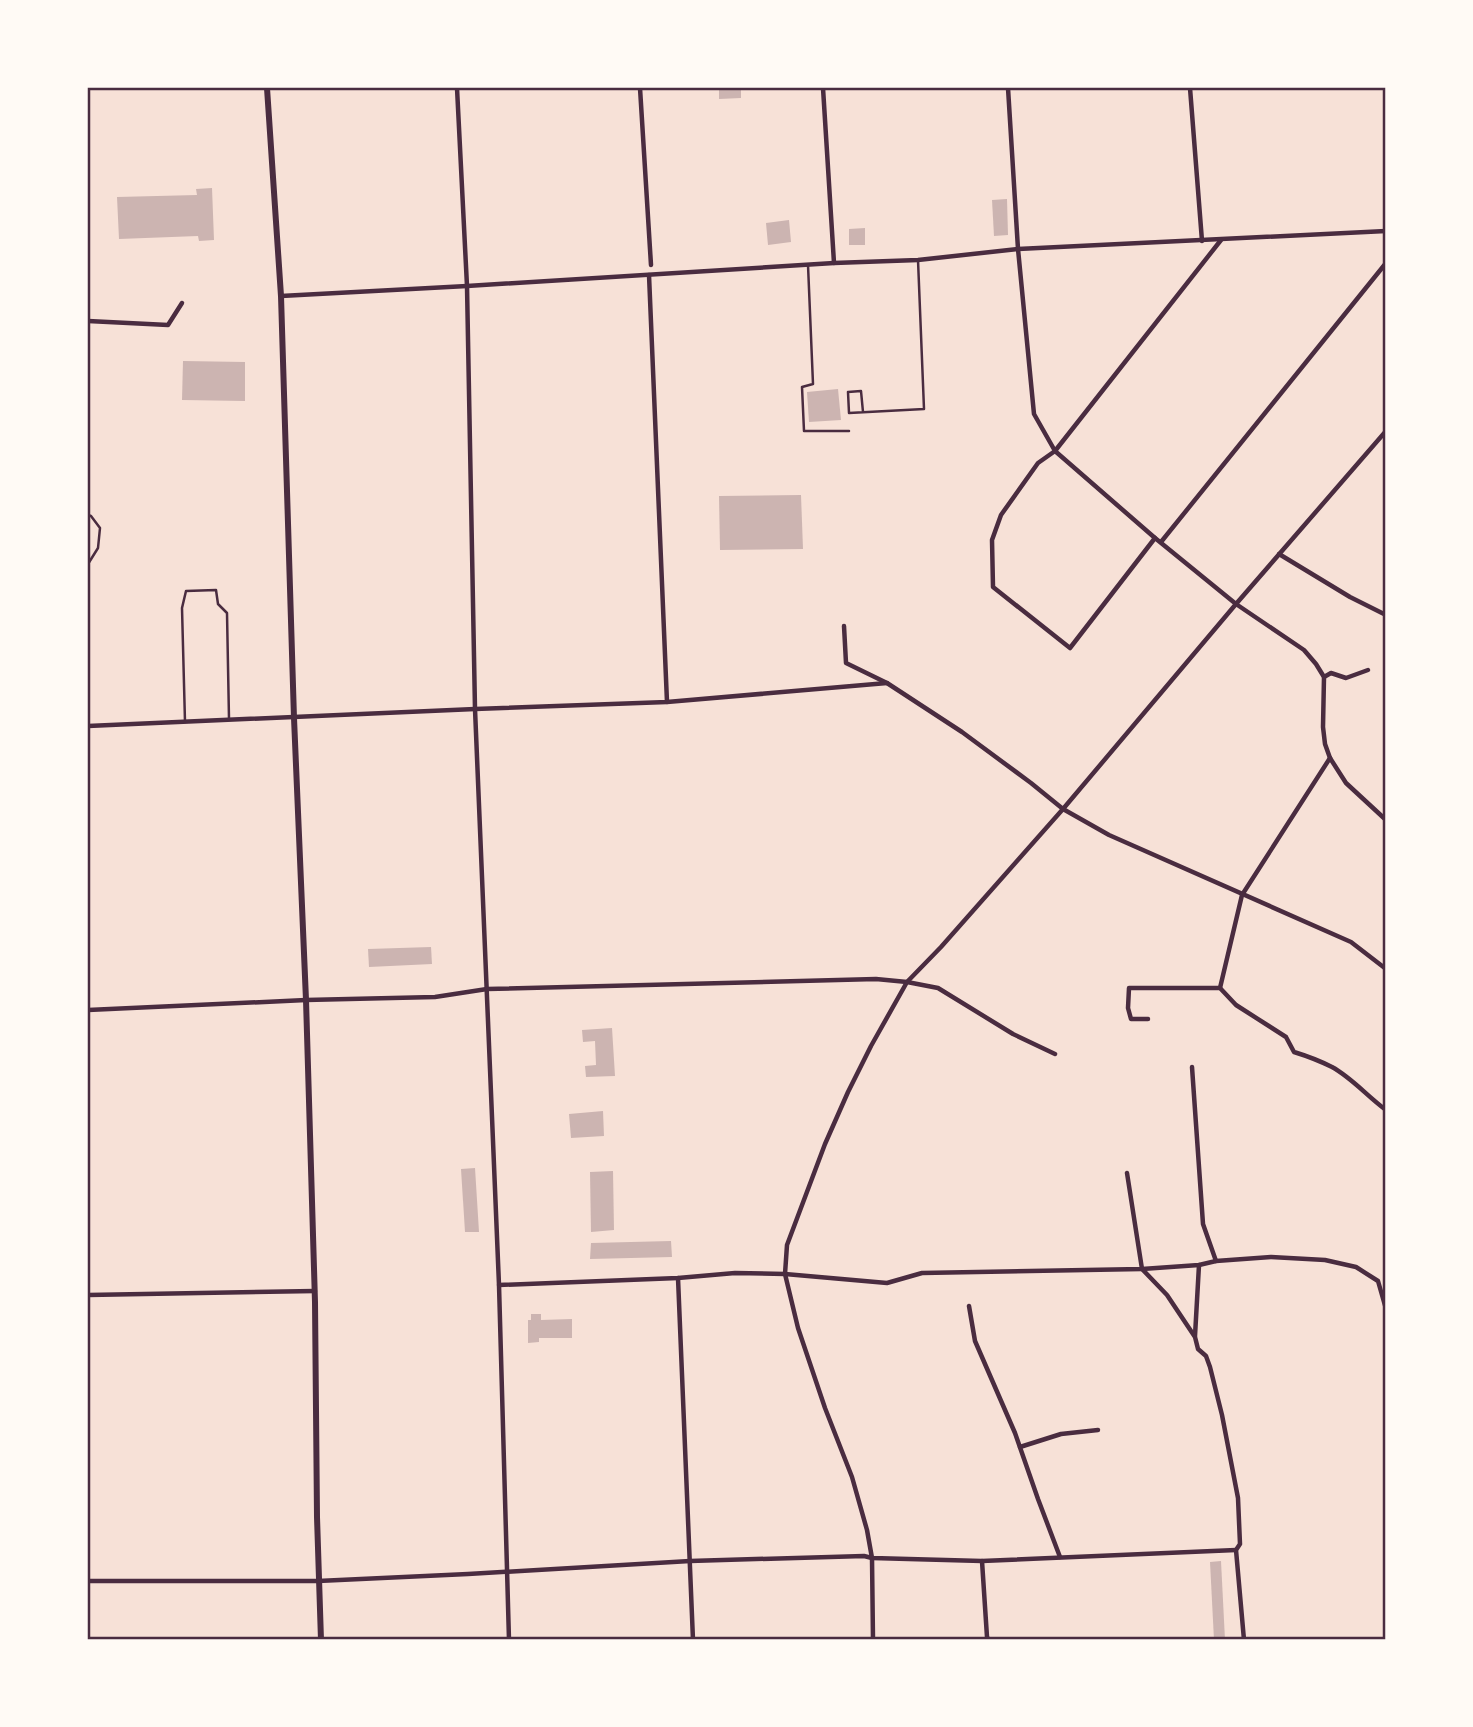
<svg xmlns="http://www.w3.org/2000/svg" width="1473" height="1727" font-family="Arial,sans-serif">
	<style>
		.building { fill: #ccb4b1 }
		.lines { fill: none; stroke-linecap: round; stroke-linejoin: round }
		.service { stroke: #4a2c40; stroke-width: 2.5 }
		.minor { stroke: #4a2c40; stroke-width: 4.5 }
		.secondary { stroke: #4a2c40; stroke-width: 6 }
		.neatline { fill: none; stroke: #4a2c40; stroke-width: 2.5 }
	</style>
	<rect width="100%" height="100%" fill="#f7e1d7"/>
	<g class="building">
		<polygon points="719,88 741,88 741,98 719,99"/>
		<polygon points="212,188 214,240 199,241 198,236 119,239 117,197 197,195 196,189"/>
		<polygon points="1007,199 1008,235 994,236 992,200"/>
		<polygon points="789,220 791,242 768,245 766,223"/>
		<polygon points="865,228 865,245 849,245 849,229"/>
		<polygon points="183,361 245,362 245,401 182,400"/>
		<polygon points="838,389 841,420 809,422 807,392"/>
		<polygon points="801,495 803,549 720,550 719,496"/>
		<polygon points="431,947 432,964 369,967 368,949"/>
		<polygon points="612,1028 615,1076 586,1077 585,1066 596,1065 595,1041 583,1042 582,1030"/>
		<polygon points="603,1111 604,1136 571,1138 569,1114"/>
		<polygon points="475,1168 479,1232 465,1232 461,1169"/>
		<polygon points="613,1171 614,1230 591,1232 590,1172"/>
		<polygon points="671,1241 672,1257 590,1259 591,1243"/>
		<polygon points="531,1314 541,1314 541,1320 572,1319 572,1338 539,1338 539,1342 528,1343 528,1320 531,1320"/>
		<polygon points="1221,1561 1225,1640 1214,1640 1210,1562"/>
	</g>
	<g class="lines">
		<g class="service">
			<polyline points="808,265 813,384 802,387 804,431 849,431"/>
			<polyline points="863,412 861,391 848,392 849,413 924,409 918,260"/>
			<polyline points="88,515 91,516 100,528 98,548 88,564 88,577"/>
			<polyline points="185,722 182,608 186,591 216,590 218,604 227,613 229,719"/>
		</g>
		<g class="minor">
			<polyline points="457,88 467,286 475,709 499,1285 509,1640"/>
			<polyline points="640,88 651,265"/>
			<polyline points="823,88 834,263"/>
			<polyline points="1008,88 1018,249 1034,414 1055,451 1155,538 1236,604 1304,650 1316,664 1324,677 1323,727 1325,744 1330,758 1346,783 1386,820"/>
			<polyline points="1190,88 1202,241"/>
			<polyline points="649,275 667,702"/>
			<polyline points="281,296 467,286 834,263 918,260 1018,249 1386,231"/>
			<polyline points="88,321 168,325 182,303"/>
			<polyline points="1155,538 1070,648 993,587 992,540 1001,515 1038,463 1055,451 1221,240"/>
			<polyline points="1161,542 1386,263"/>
			<polyline points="1279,554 1350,597 1386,615"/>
			<polyline points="844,626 846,663 887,683 962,732 1031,783 1063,809 1109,835 1351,942 1386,969"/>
			<polyline points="1324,677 1331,673 1346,678 1368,670"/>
			<polyline points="88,726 475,709 667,702 887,683"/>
			<polyline points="1220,988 1242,895 1330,758"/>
			<polyline points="88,1010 306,1000 435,997 487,989 876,979 907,982 938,988 1013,1034 1055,1054"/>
			<path d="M1148,1019H1131L1128,1008L1129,988H1220L1236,1005L1286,1037L1294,1052C1307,1056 1320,1061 1332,1067C1352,1078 1367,1096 1386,1110"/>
			<polyline points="1192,1067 1203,1224 1216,1261"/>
			<polyline points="1127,1173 1142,1269 1167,1295 1195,1337 1198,1349 1206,1356 1210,1367 1222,1415 1238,1498 1240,1544 1236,1550 1244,1640"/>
			<polyline points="678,1278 693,1640"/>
			<polyline points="499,1285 678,1278 735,1273 785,1274 887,1283 922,1273 1142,1269 1199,1265 1216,1261 1271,1257 1325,1260 1356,1267 1378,1281 1386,1309"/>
			<polyline points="88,1295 315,1291"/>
			<polyline points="969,1306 975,1341 1015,1433 1038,1499 1060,1557"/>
			<polyline points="1195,1336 1199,1265"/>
			<polyline points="1020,1447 1061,1434 1098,1430"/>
			<polyline points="982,1561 987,1637 989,1640"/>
			<polyline points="88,1581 318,1581 468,1574 690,1561 864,1556 872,1558 982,1561 1236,1550"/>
			<polyline points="873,1640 872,1558 867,1530 852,1477 825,1408 798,1328 785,1274 787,1245 825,1144 848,1092 871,1046 907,982 941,947 1063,809 1236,604 1386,431"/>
		</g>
		<polyline class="secondary" points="267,88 281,296 294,718 306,1000 315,1302 317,1517 321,1640"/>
	</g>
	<rect width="1473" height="1727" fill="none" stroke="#fffaf5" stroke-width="178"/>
	<rect x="89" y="89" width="1295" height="1549" class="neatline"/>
</svg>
